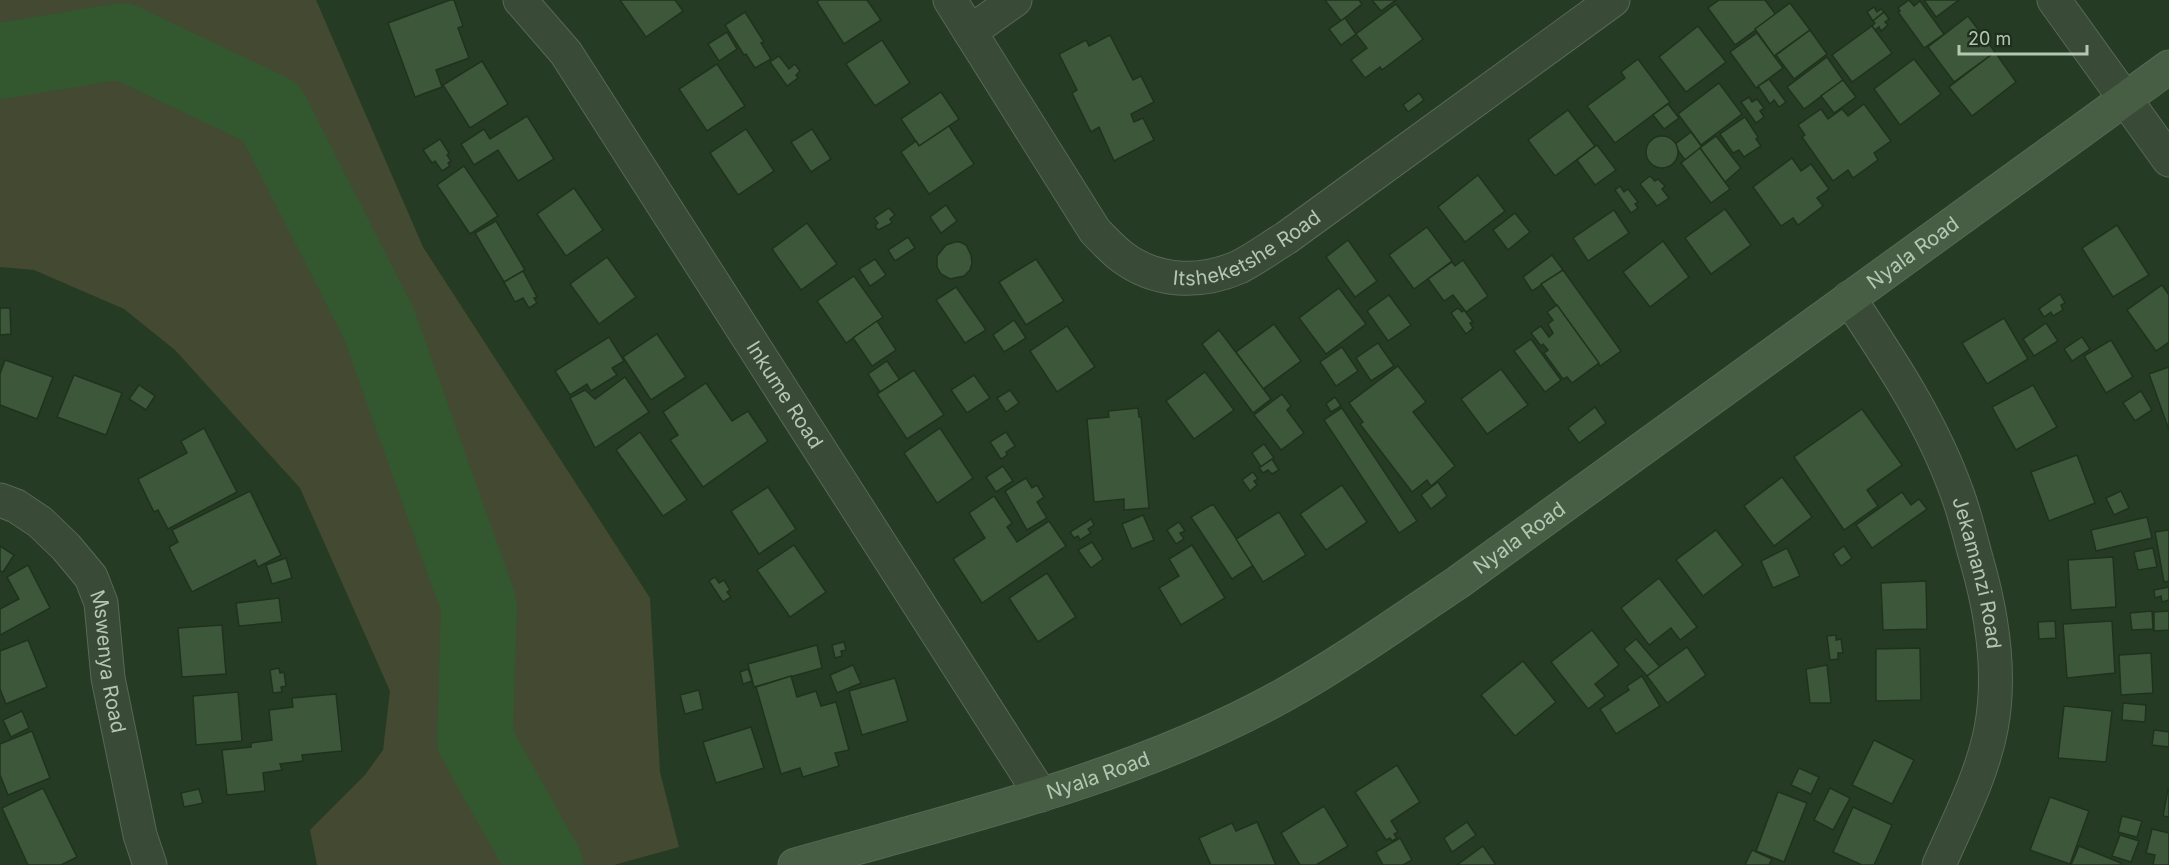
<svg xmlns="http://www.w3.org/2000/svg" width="2169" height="865" font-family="Inter,sans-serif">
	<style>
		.green { fill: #444931 }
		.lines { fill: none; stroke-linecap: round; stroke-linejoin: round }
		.river { stroke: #33572f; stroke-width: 76 }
		.building { fill: #3d573a; stroke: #20321e; stroke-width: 1.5 }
		.street-casing { stroke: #576955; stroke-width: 35 }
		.secondary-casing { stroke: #576955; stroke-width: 35 }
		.street { stroke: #394b37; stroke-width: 33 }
		.secondary { stroke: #475e45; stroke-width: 33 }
		.labels { text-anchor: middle; stroke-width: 5; stroke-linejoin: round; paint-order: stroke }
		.street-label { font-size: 20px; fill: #b4c7b2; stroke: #1e301c }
	</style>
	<rect width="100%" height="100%" fill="#263b23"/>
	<polygon class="green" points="0,0 316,0 423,247 650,598 660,772 679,847 614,865 317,865 310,830 365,775 383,750 390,691 300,488 175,350 124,309 34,270 0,267"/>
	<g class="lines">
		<polyline class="river" points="0,61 122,41 271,112 379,324 479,605 475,740 545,865"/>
	</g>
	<g class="building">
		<polygon points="450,0 454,0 463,26 458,28 469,58 436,70 442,87 415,97 388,23"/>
		<polygon points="620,0 675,0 683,11 646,37"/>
		<polygon points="819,0 867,0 881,20 844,44 817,2"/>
		<polygon points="1325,0 1359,0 1362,4 1341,21"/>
		<polygon points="1372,0 1396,0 1381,11"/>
		<polygon points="1719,0 1765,0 1776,15 1735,45 1708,8"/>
		<polygon points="1909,0 1914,6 1920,1 1944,34 1924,48 1898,12 1900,11 1898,8"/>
		<polygon points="1924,0 1959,0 1936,17"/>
		<polygon points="1790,3 1810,30 1774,56 1755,29"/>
		<polygon points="1396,4 1423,39 1382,70 1380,67 1365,78 1351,60 1367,48 1356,34"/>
		<polygon points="1874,7 1877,12 1881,9 1884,12 1873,21 1867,12"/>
		<polygon points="745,12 764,42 761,43 771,59 755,68 746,54 744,55 725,25"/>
		<polygon points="1884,12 1889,19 1885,22 1888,25 1881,31 1879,27 1875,30 1872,26 1875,23 1873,21"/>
		<polygon points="1968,16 1995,52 1954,82 1928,47"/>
		<polygon points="1345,18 1356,34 1341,45 1329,29"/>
		<polygon points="1698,26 1726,62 1686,92 1659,57"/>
		<polygon points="1872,26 1892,53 1852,82 1832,55"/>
		<polygon points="1810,30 1827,54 1794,79 1776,55"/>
		<polygon points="727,32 737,49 719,61 708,44"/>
		<polygon points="1757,33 1783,68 1756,88 1730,52"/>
		<polygon points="1110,35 1133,80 1141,76 1154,102 1131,114 1134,122 1143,118 1154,140 1114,161 1099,127 1091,132 1072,93 1077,90 1059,54 1086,40 1089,46"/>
		<polygon points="882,40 910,83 875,106 846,64"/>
		<polygon points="1995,52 2016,82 1972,116 1949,87"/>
		<polygon points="779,56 789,69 795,64 800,71 796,75 798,78 787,86 770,62"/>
		<polygon points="1827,57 1843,80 1804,109 1787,87"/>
		<polygon points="1638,59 1670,102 1615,143 1587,106 1625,78 1621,72"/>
		<polygon points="1914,59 1941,94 1900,125 1874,89"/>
		<polygon points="482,61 508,104 470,128 443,85"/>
		<polygon points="717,64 745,106 707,131 679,89"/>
		<polygon points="1769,79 1786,102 1779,107 1774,100 1770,104 1758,86"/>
		<polygon points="1843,80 1856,97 1834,113 1821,96"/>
		<polygon points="1719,83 1742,114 1701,145 1678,114"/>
		<polygon points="941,92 959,119 919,146 901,119"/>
		<polygon points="1419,93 1424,100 1408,112 1403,105"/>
		<polygon points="1749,97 1752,102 1757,99 1764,108 1760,111 1764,117 1756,123 1741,102"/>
		<polygon points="1668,104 1679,118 1664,129 1653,115"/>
		<polygon points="1864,104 1891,141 1874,153 1878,160 1853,178 1848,170 1833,181 1802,137 1805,135 1798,125 1821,109 1828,119 1842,109 1848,116"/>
		<polygon points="1568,110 1595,146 1555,176 1528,140"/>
		<polygon points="527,116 554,159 518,181 498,150 474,165 461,144 484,129 490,139"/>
		<polygon points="1745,117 1758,137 1756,139 1761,146 1744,157 1739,150 1733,153 1720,134"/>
		<polygon points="949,126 974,164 929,194 901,152 916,141 919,146"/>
		<polygon points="746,129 774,171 738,195 710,153"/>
		<polygon points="812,129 831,159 811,172 791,142"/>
		<polygon points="1691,132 1702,147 1685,160 1674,145"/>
		<polygon points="1716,136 1741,168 1725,182 1700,148"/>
		<circle cx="1662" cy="152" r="16"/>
		<polygon points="440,139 449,153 447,155 451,161 448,163 450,166 442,171 435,161 432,163 423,150"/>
		<polygon points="1597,145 1616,170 1595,185 1577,160"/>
		<polygon points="1700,148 1730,189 1711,203 1681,163"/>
		<polygon points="1792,158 1801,171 1811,164 1829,189 1817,198 1823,206 1798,225 1793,218 1781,226 1753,187"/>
		<polygon points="464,166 498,216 470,234 437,185"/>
		<polygon points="1478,175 1505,211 1465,242 1438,207"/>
		<polygon points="1650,176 1655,181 1658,179 1665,186 1662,189 1669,198 1657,206 1640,184"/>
		<polygon points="1620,186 1624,192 1628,189 1638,202 1635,204 1638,208 1631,213 1615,190"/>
		<polygon points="574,188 603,230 566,256 537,214"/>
		<polygon points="946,205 957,221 941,233 930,217"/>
		<polygon points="889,208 895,215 890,219 892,223 878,230 875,226 878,223 874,218"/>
		<polygon points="1725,209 1751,245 1711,274 1685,238"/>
		<polygon points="1614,210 1629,233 1588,261 1573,238"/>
		<polygon points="1515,213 1530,232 1508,250 1493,230"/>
		<polygon points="496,221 525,270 504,282 475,233"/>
		<polygon points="807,223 837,264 801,290 772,249"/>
		<polygon points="2117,225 2149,275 2113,297 2082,248"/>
		<polygon points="1427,227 1452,261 1414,289 1389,255"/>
		<polygon points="908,237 915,248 895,261 888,250"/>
		<polygon points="1348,240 1377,281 1355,297 1326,257"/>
		<polygon points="1663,241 1689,277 1650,307 1623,272"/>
		<polygon points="955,242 960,242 966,245 971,255 972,263 970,270 964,276 950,279 941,274 937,267 937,256 946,245"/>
		<polygon points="1552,255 1563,270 1532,291 1523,277"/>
		<polygon points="607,257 636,297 599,324 570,284"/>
		<polygon points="875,259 886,275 870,286 859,269"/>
		<polygon points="1036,259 1064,301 1026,325 999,282"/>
		<polygon points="1463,260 1488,296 1466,312 1453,295 1444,301 1428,279 1452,262 1455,266"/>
		<polygon points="1563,270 1621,351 1600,366 1541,284"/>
		<polygon points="523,271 537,297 534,298 537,303 529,308 523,298 515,302 504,282"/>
		<polygon points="854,276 883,317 846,343 817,301"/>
		<polygon points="2162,285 2169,295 2169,342 2156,351 2127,310"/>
		<polygon points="956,287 986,330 965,343 936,300"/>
		<polygon points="1339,288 1366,324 1326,354 1299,318"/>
		<polygon points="2060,294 2065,303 2061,305 2063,310 2053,316 2051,312 2044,317 2039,309"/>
		<polygon points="1389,295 1411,325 1388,341 1367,311"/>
		<polygon points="1557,305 1599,363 1572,383 1567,377 1563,379 1544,353 1548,350 1543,344 1541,346 1531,333 1541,326 1549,337 1553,333 1548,324 1553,320 1547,312"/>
		<polygon points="0,308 10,308 11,334 0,335"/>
		<polygon points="1458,308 1462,312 1464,310 1473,322 1470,323 1473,328 1466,334 1451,313"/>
		<polygon points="2004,318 2028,359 1987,384 1962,343"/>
		<polygon points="1014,320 1026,338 1004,352 993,335"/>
		<polygon points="877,321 896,350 872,366 853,338"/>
		<polygon points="2046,323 2058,341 2034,356 2023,339"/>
		<polygon points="1274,324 1301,361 1263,389 1236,352"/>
		<polygon points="1067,326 1095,367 1057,392 1030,351"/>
		<polygon points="1219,330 1271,399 1253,413 1202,344"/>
		<polygon points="657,334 686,377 651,400 623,357"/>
		<polygon points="609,337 624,361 612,368 617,375 591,391 587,384 570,395 555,371"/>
		<polygon points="2082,337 2090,349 2072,361 2064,349"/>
		<polygon points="1531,339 1561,380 1545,392 1514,351"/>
		<polygon points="2111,340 2133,377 2106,393 2084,356"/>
		<polygon points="1378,343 1394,366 1371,381 1356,358"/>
		<polygon points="1342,347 1358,371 1336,386 1320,362"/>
		<polygon points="5,360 53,377 37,419 0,405 0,374"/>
		<polygon points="887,361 900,380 880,392 868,374"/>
		<polygon points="1398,366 1426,402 1413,412 1455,466 1431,486 1427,480 1412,492 1360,424 1363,422 1349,403"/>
		<polygon points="2169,367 2169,430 2149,374"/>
		<polygon points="1501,369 1528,405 1487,434 1461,399"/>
		<polygon points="914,370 944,415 907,439 877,394"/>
		<polygon points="1205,372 1234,410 1194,439 1166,401"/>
		<polygon points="74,375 122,393 106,435 57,417"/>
		<polygon points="974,375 990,398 967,413 951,390"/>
		<polygon points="625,377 649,412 595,448 570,398 585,390 595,399"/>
		<polygon points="706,383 732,421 748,411 768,441 703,487 670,440 678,435 663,412"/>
		<polygon points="139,385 155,396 146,410 129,399"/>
		<polygon points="2033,385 2057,427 2016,450 1992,407"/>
		<polygon points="1010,390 1019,403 1006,412 997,398"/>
		<polygon points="2141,391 2152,410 2135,421 2123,403"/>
		<polygon points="1282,394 1291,406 1287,410 1304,433 1281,450 1254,415"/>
		<polygon points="1335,397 1341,406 1331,412 1326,404"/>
		<polygon points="1595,407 1606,423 1579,443 1568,428"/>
		<polygon points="1138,408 1139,417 1141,417 1149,508 1124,510 1124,499 1094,502 1087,419 1109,417 1108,411"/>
		<polygon points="1342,408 1417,521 1399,533 1324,420"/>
		<polygon points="1862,409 1902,465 1867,490 1878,506 1844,530 1794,457"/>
		<polygon points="204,428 237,492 168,529 158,510 154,512 138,479 187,453 181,441"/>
		<polygon points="940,428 973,478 937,503 904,453"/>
		<polygon points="640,432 687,500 663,516 616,450"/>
		<polygon points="1006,432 1015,446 1006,452 1007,455 1001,459 990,442"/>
		<polygon points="1264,444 1274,458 1261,467 1252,453"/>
		<polygon points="2077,455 2095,503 2049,521 2031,472"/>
		<polygon points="1272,459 1279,470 1272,474 1268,470 1263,473 1259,468"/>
		<polygon points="1003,466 1013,481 996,492 986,477"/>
		<polygon points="1253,472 1258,479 1254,481 1257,485 1250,491 1242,480"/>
		<polygon points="1782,477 1812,517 1774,546 1744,506"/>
		<polygon points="1026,478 1032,488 1037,485 1044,497 1037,502 1047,518 1027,530 1005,491"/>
		<polygon points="1438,482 1447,496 1431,509 1421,495"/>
		<polygon points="1342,485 1367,522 1326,550 1300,514"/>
		<polygon points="768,487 796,529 759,554 731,511"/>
		<polygon points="250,491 281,555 258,567 255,560 192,592 169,547 178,542 172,530"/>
		<polygon points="2121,491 2129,508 2114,515 2106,498"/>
		<polygon points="1902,492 1911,505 1919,499 1927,509 1872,548 1856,525"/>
		<polygon points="994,496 1012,523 1007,527 1017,542 1049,521 1066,546 982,603 953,559 985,538 969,513"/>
		<polygon points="1213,504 1254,565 1232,579 1191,517"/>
		<polygon points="1279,512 1306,555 1263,582 1236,539"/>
		<polygon points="1143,515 1154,540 1132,549 1122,524"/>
		<polygon points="2147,517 2152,538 2096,551 2091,530"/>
		<polygon points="1091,519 1094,525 1088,529 1091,533 1080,540 1078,536 1074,538 1070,532"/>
		<polygon points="1179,522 1185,531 1180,533 1184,539 1176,544 1167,530"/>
		<polygon points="1716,530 1743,565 1703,596 1676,560"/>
		<polygon points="2169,530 2169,581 2164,582 2155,532"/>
		<polygon points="1092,542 1103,559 1091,568 1078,550"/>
		<polygon points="794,545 826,592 790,617 757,570"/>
		<polygon points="1192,545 1225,598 1181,625 1159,588 1179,576 1169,559"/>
		<polygon points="0,546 14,555 3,572 0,571"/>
		<polygon points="1844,546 1852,558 1841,566 1833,554"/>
		<polygon points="1787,548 1800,576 1773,588 1761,561"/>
		<polygon points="2153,548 2157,567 2138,570 2134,552"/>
		<polygon points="2113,557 2116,607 2071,610 2068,560"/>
		<polygon points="286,558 292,578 272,584 266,565"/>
		<polygon points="28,565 50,608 0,635 0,609 19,599 7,577"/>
		<polygon points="1047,573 1076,617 1038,642 1009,598"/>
		<polygon points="715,577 719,583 724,580 730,590 727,592 731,597 723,602 709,581"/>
		<polygon points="1659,578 1697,627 1680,640 1671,628 1649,645 1621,608"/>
		<polygon points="1926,581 1927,629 1883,630 1881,583"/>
		<polygon points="2169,587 2169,600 2162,602 2161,596 2155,598 2154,590"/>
		<polygon points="279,598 282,622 239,626 236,603"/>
		<polygon points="2152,611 2153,629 2132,630 2130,613"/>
		<polygon points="2169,611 2169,630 2154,631 2154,612"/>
		<polygon points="2055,621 2056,638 2039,639 2038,622"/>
		<polygon points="2112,621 2115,673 2067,678 2063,624"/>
		<polygon points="222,625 226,674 182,677 178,628"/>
		<polygon points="1592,630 1619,665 1595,684 1605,696 1588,709 1551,662"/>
		<polygon points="1836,635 1836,640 1841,639 1843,653 1838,653 1838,659 1830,660 1827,636"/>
		<polygon points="1636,639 1660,667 1647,676 1624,649"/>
		<polygon points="28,640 47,687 6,704 0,689 0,651"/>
		<polygon points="844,642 846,650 841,651 842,656 835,658 832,645"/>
		<polygon points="817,645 822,668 754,687 748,664"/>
		<polygon points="1687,647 1706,675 1667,703 1647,676"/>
		<polygon points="1920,648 1921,700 1876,701 1876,649"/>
		<polygon points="2151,653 2153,693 2121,695 2119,655"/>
		<polygon points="1523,661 1556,702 1515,736 1481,695"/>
		<polygon points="853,665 861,683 837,693 830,675"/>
		<polygon points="1827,665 1831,703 1810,703 1806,669"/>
		<polygon points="279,668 280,673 284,672 286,686 281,687 282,692 273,693 270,670"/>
		<polygon points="748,669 752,681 743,684 740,672"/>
		<polygon points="791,676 797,697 816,691 821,706 836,702 849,750 835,753 839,766 803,777 800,768 781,774 756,687"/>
		<polygon points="1642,676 1660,706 1616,734 1600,709 1629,690 1627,686"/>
		<polygon points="895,678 908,721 862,735 849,691"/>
		<polygon points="699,690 703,709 685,714 680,695"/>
		<polygon points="238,692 242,741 196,745 193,696"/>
		<polygon points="336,694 342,751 302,755 303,761 280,764 282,770 263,773 265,791 227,795 222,750 251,747 251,743 272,740 269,710 293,707 292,698"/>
		<polygon points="2123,703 2146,705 2145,722 2122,720"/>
		<polygon points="2064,706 2112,711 2106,762 2058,758"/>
		<polygon points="22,711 29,728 11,737 3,720"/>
		<polygon points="751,727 764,768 716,783 703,742"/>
		<polygon points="2154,730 2169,732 2169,747 2152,745"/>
		<polygon points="32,731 50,778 8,795 0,775 0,744"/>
		<polygon points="1874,740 1914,760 1892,804 1852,785"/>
		<polygon points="1397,765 1420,802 1391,821 1398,832 1394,834 1397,838 1392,841 1390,838 1386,840 1355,792"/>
		<polygon points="1799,768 1819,777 1811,794 1791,785"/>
		<polygon points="43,788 77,857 61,865 28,865 2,808"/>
		<polygon points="1830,788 1850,798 1833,830 1814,820"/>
		<polygon points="199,789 203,803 184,807 181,793"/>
		<polygon points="2168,789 2169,789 2169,817 2163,816"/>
		<polygon points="1778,792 1807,803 1784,862 1756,851"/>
		<polygon points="2050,797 2089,811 2070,864 2030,850"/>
		<polygon points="1324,806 1348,846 1316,865 1300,865 1281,833"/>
		<polygon points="1853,807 1892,825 1874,865 1862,865 1833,852"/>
		<polygon points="2122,816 2142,821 2137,837 2118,832"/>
		<polygon points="1257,822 1276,865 1211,865 1199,838 1232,823 1236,831"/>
		<polygon points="1467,822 1476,835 1452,852 1444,838"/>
		<polygon points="2152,829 2169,833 2169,865 2153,865 2155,855 2146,853"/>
		<polygon points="2120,835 2139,841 2131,862 2112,856"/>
		<polygon points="1400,838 1412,860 1403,865 1383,865 1376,852"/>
		<polygon points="1483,846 1496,865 1457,865"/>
		<polygon points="2079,846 2121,863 2120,865 2071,865"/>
		<polygon points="1752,850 1772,859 1769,865 1745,865"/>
	</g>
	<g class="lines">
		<defs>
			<g id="street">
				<path id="s1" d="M520,0L566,53L1041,795"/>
				<path id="s2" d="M950,0L1095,231C1103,239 1112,249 1121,256C1156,283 1200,284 1239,267C1255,259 1271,247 1286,238L1613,0"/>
				<polyline points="2054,0 2169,160"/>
				<polyline points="970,32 1015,0"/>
				<path id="s3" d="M1849,298C1890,360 1932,422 1957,493C1965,514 1970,537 1976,558C1992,613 2002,672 1991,729C1982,776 1958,821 1939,865"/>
				<path id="s4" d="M0,500L16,506L40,522L66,547L91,577L101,603L108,678L140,835L150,865"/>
			</g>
			<g id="secondary">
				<path id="s5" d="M795,865C957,819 1134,778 1282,696C1343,662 1400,621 1457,583L2169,67"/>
			</g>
		</defs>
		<use href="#street" class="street-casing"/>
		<use href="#secondary" class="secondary-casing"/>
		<use href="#street" class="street"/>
		<use href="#secondary" class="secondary"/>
	</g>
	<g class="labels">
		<g class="street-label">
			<text dy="7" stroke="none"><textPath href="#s2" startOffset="447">Itsheketshe Road</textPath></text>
			<text dy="7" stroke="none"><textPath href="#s5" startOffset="1288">Nyala Road</textPath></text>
			<text dy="7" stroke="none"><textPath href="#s1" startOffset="476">Inkume Road</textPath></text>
			<text dy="7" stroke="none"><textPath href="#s5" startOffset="802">Nyala Road</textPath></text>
			<text dy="7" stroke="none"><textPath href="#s3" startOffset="306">Jekamanzi Road</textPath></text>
			<text dy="7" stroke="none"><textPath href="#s4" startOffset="208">Mswenya Road</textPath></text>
			<text dy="7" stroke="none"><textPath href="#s5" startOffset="316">Nyala Road</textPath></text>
		</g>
	</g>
	<path d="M1959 45v9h128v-9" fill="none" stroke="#b4c7b2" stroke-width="3"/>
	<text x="1968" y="45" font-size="18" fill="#b4c7b2" stroke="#1e301c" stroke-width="4.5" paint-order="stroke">20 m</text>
</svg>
